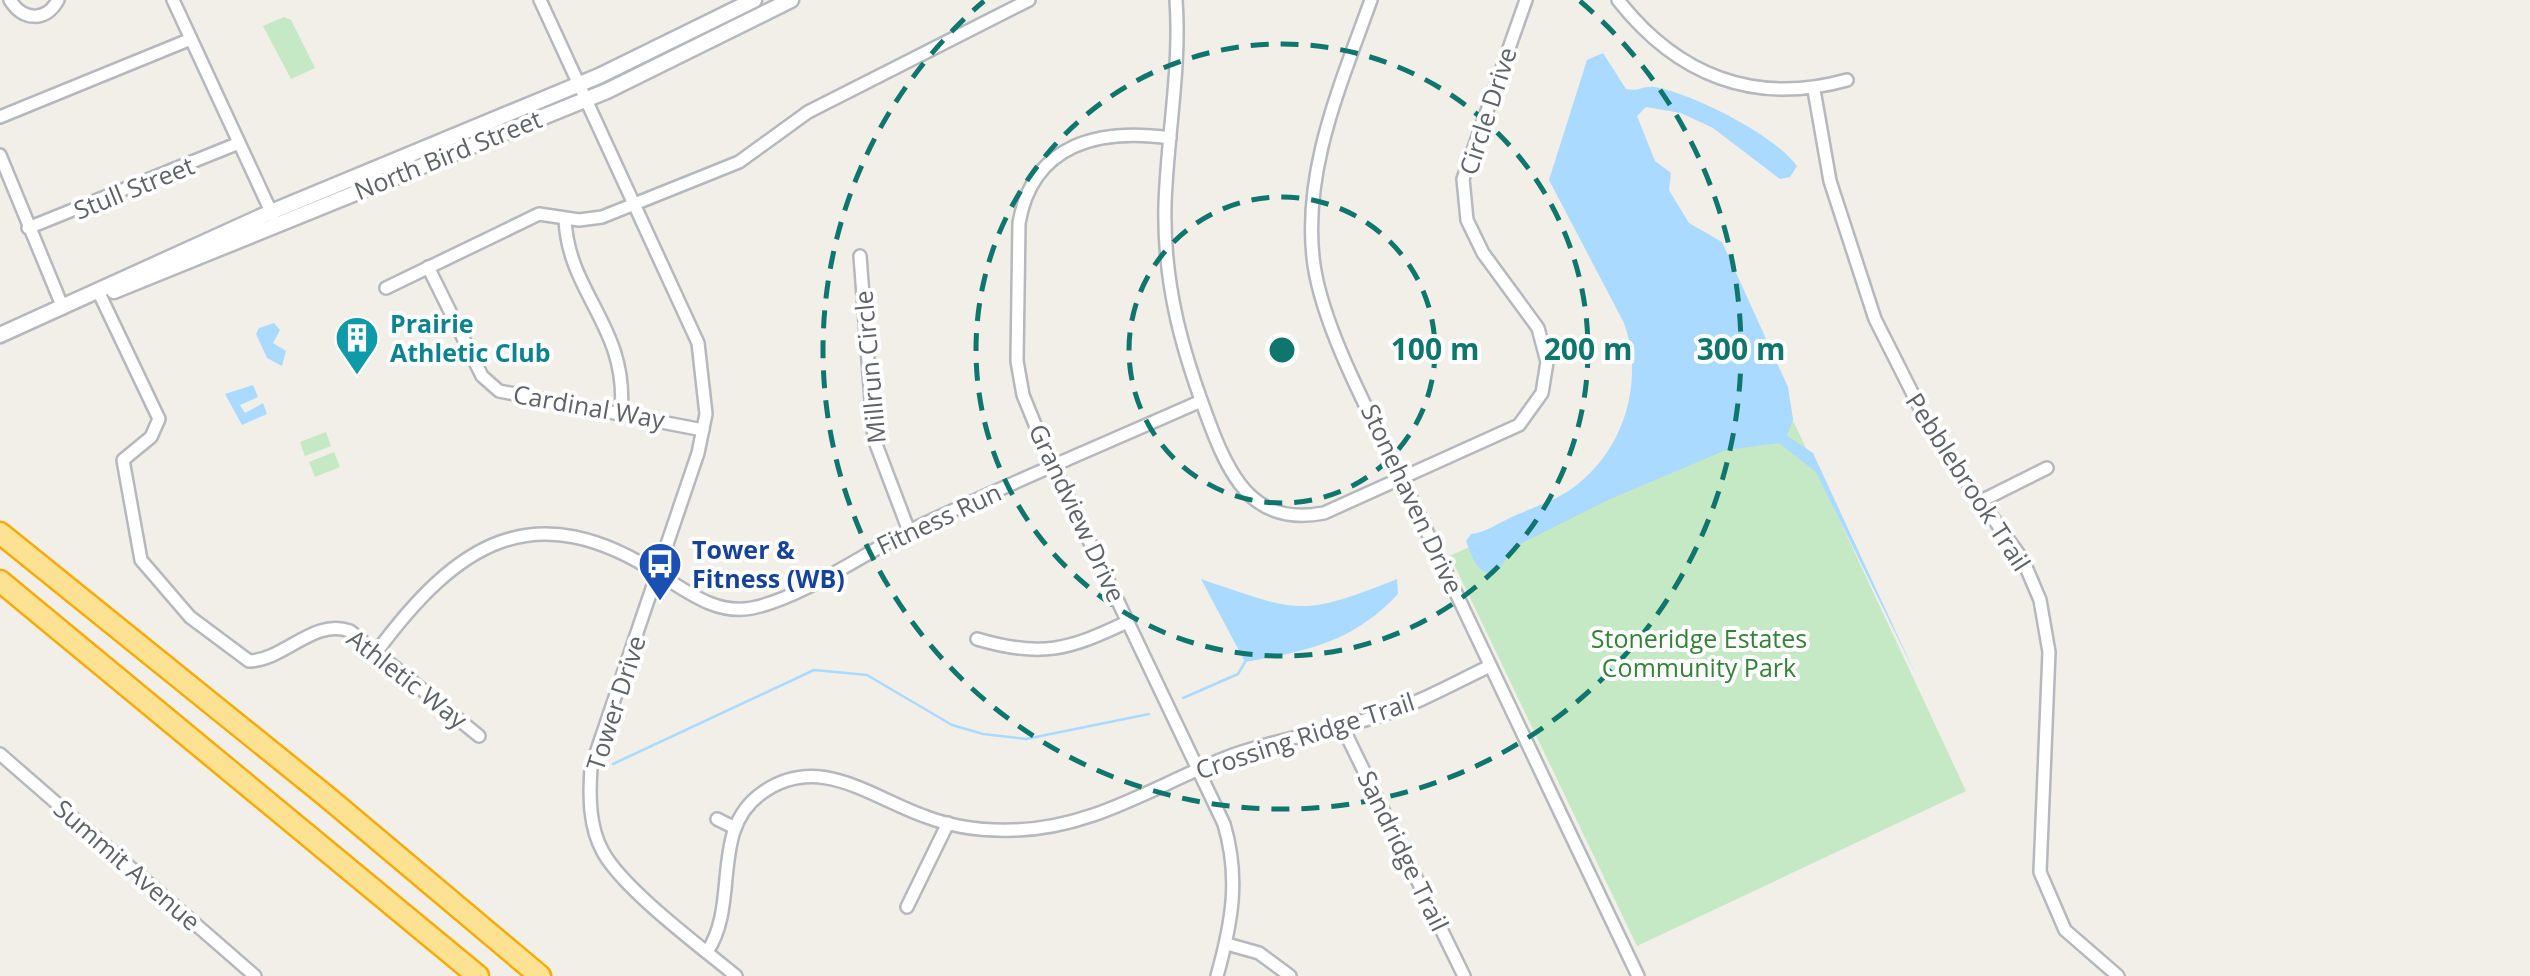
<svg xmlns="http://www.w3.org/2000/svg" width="2530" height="976" font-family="'Open Sans',sans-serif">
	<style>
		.green { fill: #c5e8c5 }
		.water { fill: #aadaff }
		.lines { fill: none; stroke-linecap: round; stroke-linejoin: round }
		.stream { stroke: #aadaff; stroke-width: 2.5 }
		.minor-casing { stroke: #b5b8bc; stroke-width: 16 }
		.tertiary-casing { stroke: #b5b8bc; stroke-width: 19 }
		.motorway-casing { stroke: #f9ab00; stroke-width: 25 }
		.minor { stroke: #fff; stroke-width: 11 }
		.tertiary { stroke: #fff; stroke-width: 14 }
		.motorway { stroke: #fde293; stroke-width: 20 }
		.ring { fill: none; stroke: #0f766e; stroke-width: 5; stroke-dasharray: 18 12 }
		.labels { text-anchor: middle; stroke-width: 8; stroke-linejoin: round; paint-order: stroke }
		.street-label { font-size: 25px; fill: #5f6368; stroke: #fff }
		.culture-label { font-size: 25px; font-weight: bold; fill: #0d838f; stroke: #fff; text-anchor: start }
		.transit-label { font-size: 25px; font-weight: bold; fill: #164399; stroke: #fff; text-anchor: start }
		.park-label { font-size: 25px; fill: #348238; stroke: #fff }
		.centre { fill: #0f766e; stroke: #fff; stroke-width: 5 }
		.ring-label { font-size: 30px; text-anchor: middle; font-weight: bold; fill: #0f766e; stroke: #fff; stroke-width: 8; stroke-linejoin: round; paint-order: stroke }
	</style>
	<rect width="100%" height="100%" fill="#f1efe8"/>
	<g class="green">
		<polygon points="284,17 291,20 315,68 291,79 263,26"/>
		<polygon points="1705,232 1966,791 1637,946 1450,556 1689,443"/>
		<polygon points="326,432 331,446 305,456 300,442"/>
		<polygon points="334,452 340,467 315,477 309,462"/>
	</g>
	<g class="water">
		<path d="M1603,53L1626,89C1637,92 1644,85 1655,87C1693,94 1775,135 1797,166L1790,177L1780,179L1713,128L1681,113L1646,107L1637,116L1655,161L1671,173L1669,190L1689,223L1722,242L1788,387L1793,419L1787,436L1813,453L1916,675L1816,472L1779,443L1726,450L1608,500L1516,546L1494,575C1476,572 1472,556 1466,541L1471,534C1485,533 1500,522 1514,516C1532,508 1553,501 1570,490C1624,453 1645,382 1624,323L1549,180L1587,60Z"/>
		<polygon points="274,323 280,330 273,343 286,351 282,366 267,358 256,334 259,328"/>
		<polygon points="253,385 258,397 240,405 245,413 263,403 267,414 242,425 225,394"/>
		<path d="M1201,579C1298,612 1300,618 1397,579L1398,594C1353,642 1308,651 1245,662Z"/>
	</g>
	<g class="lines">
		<g class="stream">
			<polyline points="1183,698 1238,674 1245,662"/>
			<polyline points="613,764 814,670 867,675 952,725 983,734 1026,739 1149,714"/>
		</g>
		<defs>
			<g id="minor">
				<path d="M10,0C23,21 46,22 58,0"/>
				<polyline points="173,0 273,216"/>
				<path d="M540,0L698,343L706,414L698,453L591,768C589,796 589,827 603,852C624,890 701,947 736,976"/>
				<path d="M1176,0C1181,68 1167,137 1165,205C1163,286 1183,354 1211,427C1232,483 1258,526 1324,513L1519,425L1542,393L1547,362L1538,328L1483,253L1467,220L1463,179L1526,0"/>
				<path d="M1371,0C1341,84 1301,173 1314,265C1324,334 1379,431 1410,496C1485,656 1562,816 1638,976"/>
				<path d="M1618,0C1677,75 1754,106 1847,80"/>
				<polyline points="1814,90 1830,181 1875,319 1934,436 2023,560 2040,600 2049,652 2040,872 2065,930 2118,976"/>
				<polyline points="0,117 191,39"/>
				<path d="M1170,138C1100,128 1033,143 1019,223L1017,361L1023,395L1043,444L1224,824C1240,878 1232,922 1217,976"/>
				<polyline points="0,155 63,308"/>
				<path d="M565,219C568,294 629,327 621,413"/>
				<polyline points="28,228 239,143"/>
				<polyline points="860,256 874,439 909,531"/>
				<polyline points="428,267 482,376 499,391 703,430"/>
				<polyline points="386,288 539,214 579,220 602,217 739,162 808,112 1029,0"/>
				<path d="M99,293L159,419L151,437L123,460L141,560L190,617L249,661C285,660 313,618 350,631L479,736"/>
				<polyline points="1983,500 2047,468"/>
				<path d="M977,639C1041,658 1068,650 1127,622"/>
				<path d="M375,654C456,544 533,491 662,576C689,593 718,615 752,608C802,598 863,554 909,531C1005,485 1104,444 1201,401"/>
				<polyline points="1342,726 1464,976"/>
				<polyline points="0,754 255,976"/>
				<polyline points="717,819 733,827"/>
				<polyline points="907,907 948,823"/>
				<polyline points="1227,944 1259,953 1290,976"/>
				<path d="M707,952C740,903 709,830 762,793C818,753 869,796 924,816C952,827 984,831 1013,830C1094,829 1160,782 1233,755C1281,738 1331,731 1379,716C1417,704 1454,683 1490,666"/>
			</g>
			<g id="tertiary">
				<polyline points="114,291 607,91 791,0"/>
				<polyline points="0,335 271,212 599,76 754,0"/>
			</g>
			<g id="motorway">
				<polyline points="0,533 326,796 540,976"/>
				<polyline points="0,581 478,976"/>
			</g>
		</defs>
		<use href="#minor" class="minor-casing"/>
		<use href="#tertiary" class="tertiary-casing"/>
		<use href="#motorway" class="motorway-casing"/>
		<use href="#minor" class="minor"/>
		<use href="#tertiary" class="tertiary"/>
		<use href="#motorway" class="motorway"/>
	</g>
	<g class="ring">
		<circle cx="1282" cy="350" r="153"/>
		<circle cx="1282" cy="350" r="306"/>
		<path d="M1580 1A459 459 0 1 1 984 1"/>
	</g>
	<defs>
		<symbol id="building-pin" viewBox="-11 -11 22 30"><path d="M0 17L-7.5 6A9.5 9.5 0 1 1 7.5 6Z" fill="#0f9aa8" stroke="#fff"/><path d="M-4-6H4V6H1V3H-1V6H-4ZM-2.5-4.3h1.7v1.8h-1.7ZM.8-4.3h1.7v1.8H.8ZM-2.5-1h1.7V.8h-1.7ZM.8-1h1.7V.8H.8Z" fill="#fff"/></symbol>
		<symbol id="bus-pin" viewBox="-11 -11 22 30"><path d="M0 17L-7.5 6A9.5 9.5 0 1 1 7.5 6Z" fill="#1a4fb4" stroke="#fff"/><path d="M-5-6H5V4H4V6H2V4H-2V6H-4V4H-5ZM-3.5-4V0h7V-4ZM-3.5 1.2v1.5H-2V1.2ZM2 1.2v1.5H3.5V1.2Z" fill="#fff"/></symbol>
	</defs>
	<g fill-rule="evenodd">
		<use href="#building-pin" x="332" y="313" width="50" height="68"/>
		<use href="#bus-pin" x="635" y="539" width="50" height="68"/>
	</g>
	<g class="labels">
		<g class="street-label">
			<text transform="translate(1488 111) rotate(-72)" y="9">Circle Drive</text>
			<text transform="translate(448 155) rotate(-22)" y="9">North Bird Street</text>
			<text transform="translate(134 188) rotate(-22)" y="9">Stull Street</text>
			<text transform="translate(870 367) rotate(-95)" y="9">Millrun Circle</text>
			<text transform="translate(589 407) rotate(10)" y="9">Cardinal Way</text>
			<text transform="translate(1968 482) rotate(57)" y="9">Pebblebrook Trail</text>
			<text transform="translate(1412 499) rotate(65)" y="9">Stonehaven Drive</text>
			<text transform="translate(1077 513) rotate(65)" y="9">Grandview Drive</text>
			<text transform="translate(939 519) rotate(-25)" y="9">Fitness Run</text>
			<text transform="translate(407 679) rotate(38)" y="9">Athletic Way</text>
			<text transform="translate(616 703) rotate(-72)" y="9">Tower Drive</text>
			<text transform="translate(1305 736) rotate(-18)" y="9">Crossing Ridge Trail</text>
			<text transform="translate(1403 851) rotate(64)" y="9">Sandridge Trail</text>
			<text transform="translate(127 865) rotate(41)" y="9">Summit Avenue</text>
		</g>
		<g class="culture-label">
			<text x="390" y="333">Prairie<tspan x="390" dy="29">Athletic Club</tspan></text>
		</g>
		<g class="transit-label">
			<text x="692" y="559">Tower &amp;<tspan x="692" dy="29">Fitness (WB)</tspan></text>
		</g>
		<g class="park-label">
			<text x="1699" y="648">Stoneridge Estates<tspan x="1699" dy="29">Community Park</tspan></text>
		</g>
	</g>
	<circle cx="1282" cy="350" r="15" class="centre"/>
	<g class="ring-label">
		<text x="1435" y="360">100 m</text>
		<text x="1588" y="360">200 m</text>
		<text x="1741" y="360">300 m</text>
	</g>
</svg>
